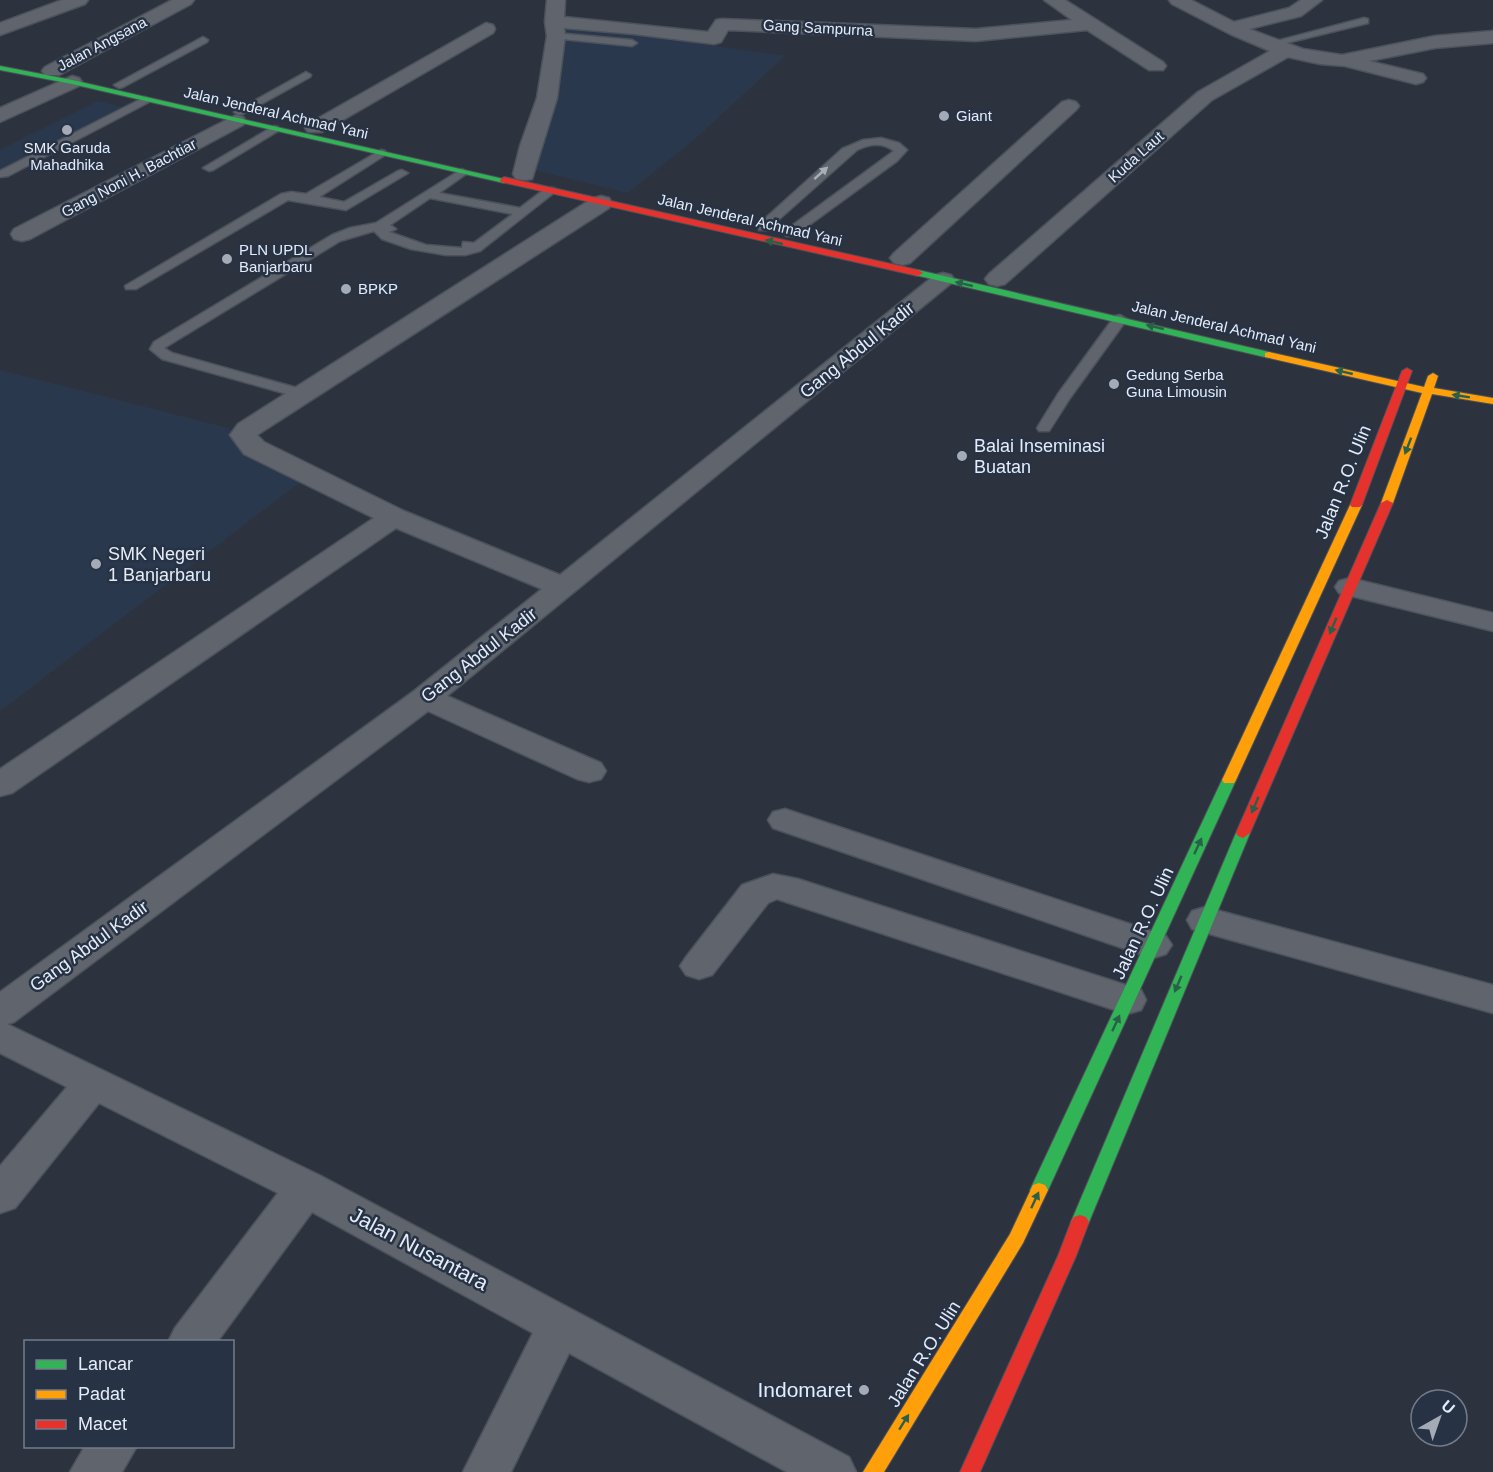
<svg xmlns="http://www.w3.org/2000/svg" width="1493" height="1472" font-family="Arial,sans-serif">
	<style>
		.built { fill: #2a384e }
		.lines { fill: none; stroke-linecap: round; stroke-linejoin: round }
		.lane-casing { stroke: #4c525b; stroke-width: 3 }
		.street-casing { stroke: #4c525b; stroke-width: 3 }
		.fast-casing { stroke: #4c525b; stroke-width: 2 }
		.slow-casing { stroke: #4c525b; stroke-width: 2 }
		.jam-casing { stroke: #4c525b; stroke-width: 2 }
		.lane { fill: #60656d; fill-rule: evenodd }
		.street { fill: #60656d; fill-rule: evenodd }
		.fast { fill: #30b455; fill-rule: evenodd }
		.slow { fill: #ff9f0a; fill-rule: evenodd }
		.jam { fill: #e5322d; fill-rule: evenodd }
		.oneway { fill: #a9afb9 }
		.oneway2 { fill: #2a604a }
		.poi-dot { fill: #a4abb7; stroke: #273244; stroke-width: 2 }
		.labels { text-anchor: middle; stroke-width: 5; stroke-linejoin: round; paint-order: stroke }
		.far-street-label { font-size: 15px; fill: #e4ecf8; stroke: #273244 }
		.far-poi-label { font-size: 15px; fill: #e4ecf8; stroke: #273244; text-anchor: start }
		.street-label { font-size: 18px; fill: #e4ecf8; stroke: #273244 }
		.poi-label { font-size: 18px; fill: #e4ecf8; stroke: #273244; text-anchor: start }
		.near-street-label { font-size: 21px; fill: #e4ecf8; stroke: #273244 }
		.near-poi-label { font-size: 21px; fill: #e4ecf8; stroke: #273244; text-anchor: end }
	</style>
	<rect width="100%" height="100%" fill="#2d333e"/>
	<g class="built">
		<polygon points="562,24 785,56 696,138 628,193 531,169"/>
		<polygon points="98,101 133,110 0,178 0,150"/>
		<polygon points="0,370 228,428 303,480 0,711"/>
	</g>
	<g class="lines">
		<defs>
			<g id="lane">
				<polygon points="1364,18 1368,19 1368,23 1270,47 1265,44"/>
				<polygon points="556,33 632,40 637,43 632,46 552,38 552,34"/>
				<polygon points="203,37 208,40 207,42 123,87 119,88 114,85"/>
				<polygon points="306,72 311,75 310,77 243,114 239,115 234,112"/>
				<polygon points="145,97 150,100 149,102 8,176 0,177 0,171"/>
				<polygon points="274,126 278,127 278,131 213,170 209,171 203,168"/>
				<path d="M881,138L899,143L907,150L897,161L794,236H786L784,233L786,230L894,151C882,142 870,144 857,150L767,230H759V224L842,149L863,140Z"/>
				<polygon points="381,150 385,151 385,155 319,197 344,202 398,171 402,170 408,173 346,210 288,200 136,289 126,289 125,286 281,194 291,192 306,194"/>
				<path d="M462,169L468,172L466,174L439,193L520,208L546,188H554L556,191L480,251L465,255H446L411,249L382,239L374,231L340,241L164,348L172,353L308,391L310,394L308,397H298L162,359L150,349L154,342L332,235L350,228L376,223ZM430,198L513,214L474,243L463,242L462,248L426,245L389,232L396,229L390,225Z"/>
				<polygon points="1120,315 1127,319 1070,398 1049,431 1039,431 1037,428 1058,394 1115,316"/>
			</g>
			<g id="street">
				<polygon points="62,0 88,0 85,4 0,35 0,23"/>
				<polygon points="172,0 194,0 191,4 59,75 45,75 42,71 45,67"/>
				<polygon points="547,0 565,0 564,17 708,32 716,20 722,19 976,29 1072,20 1044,0 1065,0 1163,62 1166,66 1163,70 1149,70 1087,30 976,41 728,30 721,42 714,44 634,34 564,28 565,36 557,98 532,179 524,180 516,179 513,174 520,146 537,98 547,36 545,22"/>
				<polygon points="1169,0 1191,0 1234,22 1289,8 1301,0 1322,0 1301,16 1249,29 1303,49 1342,55 1435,36 1493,31 1493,43 1435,48 1369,61 1423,74 1426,78 1423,82 1416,84 1345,66 1320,64 1288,57 1212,100 1005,284 997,286 989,284 985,279 989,274 1198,92 1270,51 1230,34 1172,4"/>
				<polygon points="486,23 493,25 495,29 493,33 322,132 308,132 305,128 308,124"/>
				<polygon points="72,76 79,78 82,82 79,86 0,122 0,108"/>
				<polygon points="1069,100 1076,102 1079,106 1076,110 910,263 902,265 894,263 890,258 894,253 1062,102"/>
				<polygon points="236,115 243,117 246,121 243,125 30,239 22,241 14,239 11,234 14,229"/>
				<polygon points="601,196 609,198 612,203 609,208 257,435 264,442 404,511 560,575 935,275 943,273 951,275 955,280 447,696 601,763 606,771 601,779 589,782 577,779 428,711 14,1022 7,1024 321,1176 849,1457 856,1472 787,1472 569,1353 511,1472 463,1472 533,1333 312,1212 217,1342 168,1342 175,1328 278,1193 99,1103 15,1208 0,1213 0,1166 67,1087 0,1053 0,992 414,691 542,589 396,528 12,793 0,796 0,769 374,518 244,454 230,435 238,424 593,198"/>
				<polygon points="1350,578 1493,613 1493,631 1339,593 1335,587 1339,581"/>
				<polygon points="785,809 1166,936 1172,945 1166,954 1153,958 1140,954 773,828 768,820 773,812"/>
				<polygon points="773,874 798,879 1141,990 1146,1000 1141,1010 1127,1014 777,899 768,903 712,975 699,979 686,975 680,966 686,957 742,885"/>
				<polygon points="1205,907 1493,985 1493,1013 1192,929 1187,920 1192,911"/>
				<polygon points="85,1446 137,1446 122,1472 70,1472"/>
			</g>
			<g id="fast">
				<polygon points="0,66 72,80 508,180 504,183 72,84 0,70"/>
				<polygon points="918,270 1269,352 1274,355 1269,358 915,275 913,273"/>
				<polygon points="1229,776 1236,780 1048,1190 1045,1195 1039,1197 1033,1195 1030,1190 1222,780"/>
				<polygon points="1243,828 1250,833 1089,1222 1086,1227 1080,1229 1074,1227 1071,1222 1236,833"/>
			</g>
			<g id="slow">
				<polygon points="1269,352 1424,387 1428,376 1433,373 1438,376 1434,388 1493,398 1493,404 1432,394 1393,503 1387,506 1381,503 1422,393 1265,357 1265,353"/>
				<polygon points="1356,502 1362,505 1236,780 1234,783 1224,783 1222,780 1350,505"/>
				<polygon points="1039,1183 1045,1185 1048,1190 1023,1243 884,1472 863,1472 1010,1234 1033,1185"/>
			</g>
			<g id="jam">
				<polygon points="504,177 918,270 923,273 918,276 501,182 500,180"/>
				<polygon points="1407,368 1412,371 1362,505 1360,507 1352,507 1350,505 1402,371"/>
				<polygon points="1387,500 1393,503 1250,833 1243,838 1238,836 1236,833 1381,503"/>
				<polygon points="1080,1215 1086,1217 1089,1222 1076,1256 980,1472 960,1472 1058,1256 1071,1222 1074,1217"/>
			</g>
		</defs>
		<use href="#lane" class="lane-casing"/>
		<use href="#street" class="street-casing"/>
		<use href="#fast" class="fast-casing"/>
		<use href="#slow" class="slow-casing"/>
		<use href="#jam" class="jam-casing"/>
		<use href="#lane" class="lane"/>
		<use href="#street" class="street"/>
		<use href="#fast" class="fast"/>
		<use href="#slow" class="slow"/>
		<use href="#jam" class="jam"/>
	</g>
	<defs><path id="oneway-solid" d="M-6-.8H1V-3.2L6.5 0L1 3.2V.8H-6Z" transform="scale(1.5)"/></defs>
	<use class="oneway" href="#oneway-solid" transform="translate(821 173) rotate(-42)"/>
	<g class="oneway2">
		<use href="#oneway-solid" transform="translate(774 242) rotate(-167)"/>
		<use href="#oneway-solid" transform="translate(964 284) rotate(-167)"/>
		<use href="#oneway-solid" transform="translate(1155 327) rotate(-167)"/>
		<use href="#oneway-solid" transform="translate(1344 372) rotate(-167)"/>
		<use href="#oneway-solid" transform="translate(1461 396) rotate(-171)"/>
		<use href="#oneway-solid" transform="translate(1408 446) rotate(111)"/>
		<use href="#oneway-solid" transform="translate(1333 626) rotate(113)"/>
		<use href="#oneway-solid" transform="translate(1255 805) rotate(113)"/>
		<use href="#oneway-solid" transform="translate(1198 846) rotate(-65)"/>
		<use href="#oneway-solid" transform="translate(1178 984) rotate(113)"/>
		<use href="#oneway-solid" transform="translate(1116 1023) rotate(-65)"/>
		<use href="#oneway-solid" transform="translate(1035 1200) rotate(-65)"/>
		<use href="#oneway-solid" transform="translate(904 1422) rotate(-58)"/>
	</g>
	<g class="poi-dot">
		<circle cx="944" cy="116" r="6"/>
		<circle cx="67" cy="130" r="6"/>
		<circle cx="227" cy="259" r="6"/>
		<circle cx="346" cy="289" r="6"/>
		<circle cx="1114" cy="384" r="6"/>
		<circle cx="962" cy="456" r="6"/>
		<circle cx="96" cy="564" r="6"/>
		<circle cx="864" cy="1390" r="6"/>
	</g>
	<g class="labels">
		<g class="far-street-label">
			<text transform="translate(818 28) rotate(3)" y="5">Gang Sampurna</text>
			<text transform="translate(102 44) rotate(-28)" y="5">Jalan Angsana</text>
			<text transform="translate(276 113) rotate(13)" y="5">Jalan Jenderal Achmad Yani</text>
			<text transform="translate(1136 157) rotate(-42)" y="5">Kuda Laut</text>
			<text transform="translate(129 178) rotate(-28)" y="5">Gang Noni H. Bachtiar</text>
			<text transform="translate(750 220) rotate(13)" y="5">Jalan Jenderal Achmad Yani</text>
			<text transform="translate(1224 327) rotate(13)" y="5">Jalan Jenderal Achmad Yani</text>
		</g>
		<g class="far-poi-label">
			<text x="956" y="121">Giant</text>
			<text x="67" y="153" text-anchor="middle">SMK Garuda<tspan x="67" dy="17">Mahadhika</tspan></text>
			<text x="239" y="255">PLN UPDL<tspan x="239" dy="17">Banjarbaru</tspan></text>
			<text x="358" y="294">BPKP</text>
			<text x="1126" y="380">Gedung Serba<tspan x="1126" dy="17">Guna Limousin</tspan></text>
		</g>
		<g class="street-label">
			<text transform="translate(857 350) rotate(-39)" y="6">Gang Abdul Kadir</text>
			<text transform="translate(1343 482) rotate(-68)" y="6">Jalan R.O. Ulin</text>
			<text transform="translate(479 655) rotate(-38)" y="6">Gang Abdul Kadir</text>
			<text transform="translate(1143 923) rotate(-65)" y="6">Jalan R.O. Ulin</text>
			<text transform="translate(89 946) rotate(-36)" y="6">Gang Abdul Kadir</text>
			<text transform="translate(924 1354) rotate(-58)" y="6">Jalan R.O. Ulin</text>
		</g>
		<g class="poi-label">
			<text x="974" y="452">Balai Inseminasi<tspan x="974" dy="21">Buatan</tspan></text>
			<text x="108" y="560">SMK Negeri<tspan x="108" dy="21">1 Banjarbaru</tspan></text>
		</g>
		<g class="near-street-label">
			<text transform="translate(419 1249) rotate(28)" y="7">Jalan Nusantara</text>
		</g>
		<g class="near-poi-label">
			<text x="852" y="1397">Indomaret</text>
		</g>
	</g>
	<rect x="24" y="1340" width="210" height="108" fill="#273244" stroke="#737c8c" stroke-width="1.5"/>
	<rect x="36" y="1360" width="30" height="9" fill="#30b455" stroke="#737c8c" stroke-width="1.5"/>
	<text x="78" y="1370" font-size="18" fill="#e4ecf8">Lancar</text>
	<rect x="36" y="1390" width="30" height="9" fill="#ff9f0a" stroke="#737c8c" stroke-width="1.5"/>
	<text x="78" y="1400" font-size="18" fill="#e4ecf8">Padat</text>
	<rect x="36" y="1420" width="30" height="9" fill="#e5322d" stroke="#737c8c" stroke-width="1.5"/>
	<text x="78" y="1430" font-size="18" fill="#e4ecf8">Macet</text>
	<g transform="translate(1439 1418) rotate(40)"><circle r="28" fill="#273244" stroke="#737c8c" stroke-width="1.5"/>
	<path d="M0-4.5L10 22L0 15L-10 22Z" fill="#a4abb7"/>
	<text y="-9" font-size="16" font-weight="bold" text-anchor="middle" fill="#e4ecf8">U</text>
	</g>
</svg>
